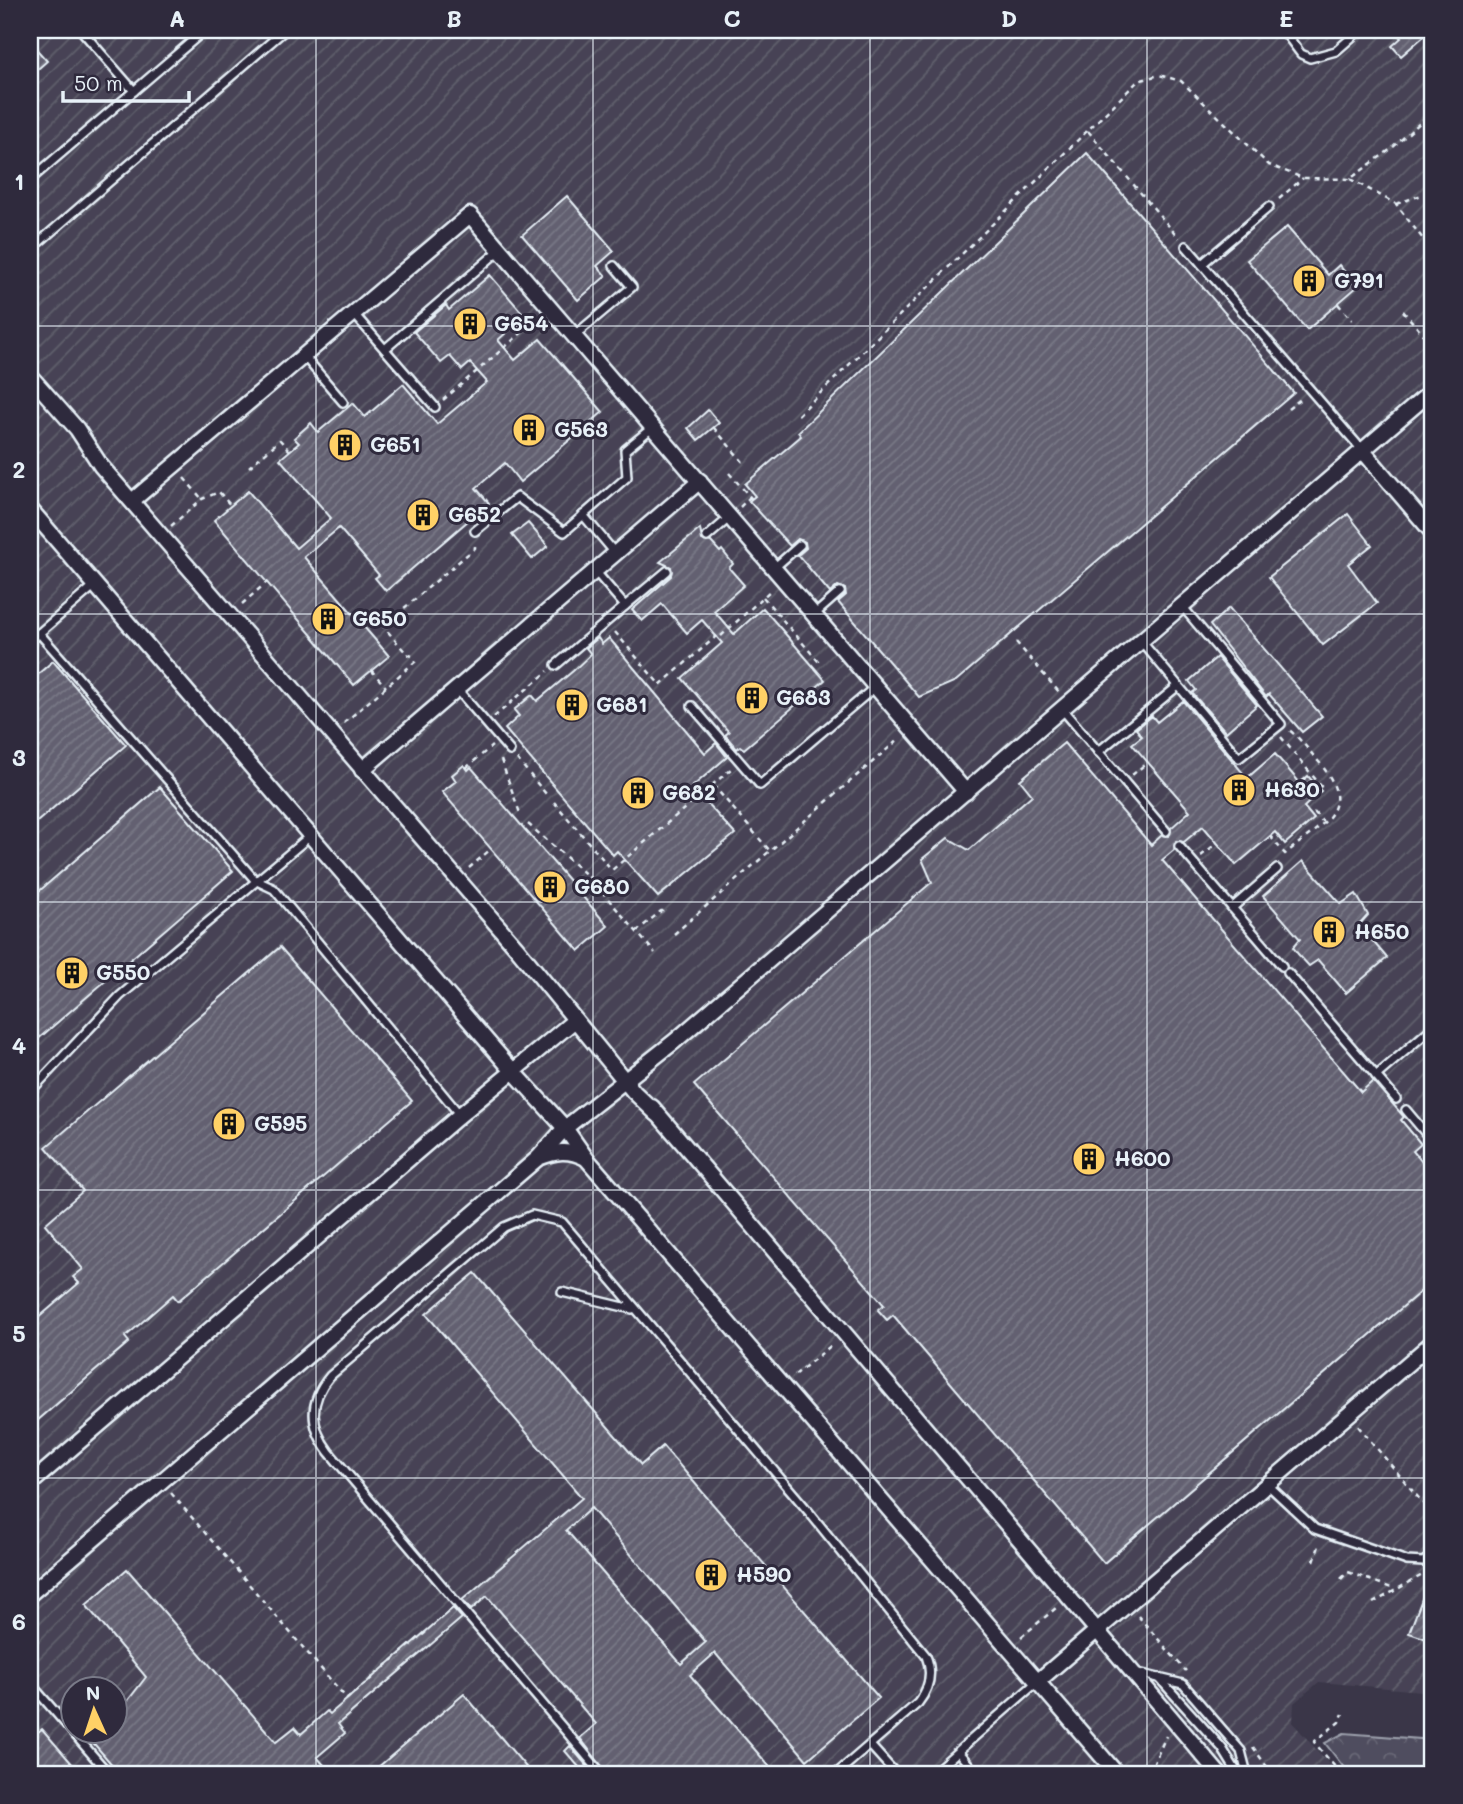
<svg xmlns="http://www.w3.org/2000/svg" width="1463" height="1804" font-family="Mali,sans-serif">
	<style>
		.industrial { fill: url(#industrial-furrows); fill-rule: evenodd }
		.forest { fill: url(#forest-crowns); stroke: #9ca0ac; stroke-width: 2 }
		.building { fill: url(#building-hatch); stroke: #e8f1f8; stroke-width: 2; fill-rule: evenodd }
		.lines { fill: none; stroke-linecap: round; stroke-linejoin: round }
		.lane-casing { stroke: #e8f1f8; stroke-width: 12 }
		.street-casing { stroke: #e8f1f8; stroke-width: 19 }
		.path { stroke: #e8f1f8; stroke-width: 2.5; stroke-dasharray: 5 5; stroke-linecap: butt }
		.lane { stroke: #2f2a3d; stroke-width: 7 }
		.street { stroke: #2f2a3d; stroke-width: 14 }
		.grid { fill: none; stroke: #e8f1f8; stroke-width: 2; stroke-opacity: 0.55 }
		.labels { text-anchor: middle; stroke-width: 6; stroke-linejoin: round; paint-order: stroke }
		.poi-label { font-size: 21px; font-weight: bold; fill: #e8f1f8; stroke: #2f2a3d; text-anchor: start }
		.neatline { fill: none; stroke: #e8f1f8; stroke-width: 2.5 }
		.grid-label { font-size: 23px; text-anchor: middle; font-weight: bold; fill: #e8f1f8 }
	</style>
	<defs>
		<pattern id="industrial-furrows" width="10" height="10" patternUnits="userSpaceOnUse" patternTransform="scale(1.75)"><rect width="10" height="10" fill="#464354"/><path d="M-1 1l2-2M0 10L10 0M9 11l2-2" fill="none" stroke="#615f6d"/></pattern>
		<pattern id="forest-crowns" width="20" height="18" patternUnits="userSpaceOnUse" patternTransform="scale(1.75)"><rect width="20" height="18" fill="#504e5f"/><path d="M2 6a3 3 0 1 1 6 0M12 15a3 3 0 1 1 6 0" fill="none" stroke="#696877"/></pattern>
		<pattern id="building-hatch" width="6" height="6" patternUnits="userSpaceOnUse" patternTransform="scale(1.75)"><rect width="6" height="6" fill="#636171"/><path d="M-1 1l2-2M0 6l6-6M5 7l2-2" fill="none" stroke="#797886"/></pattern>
	</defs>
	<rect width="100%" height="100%" fill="#3a3648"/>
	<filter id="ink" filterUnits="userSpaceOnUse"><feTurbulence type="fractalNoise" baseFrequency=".0143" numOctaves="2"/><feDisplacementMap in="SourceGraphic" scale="14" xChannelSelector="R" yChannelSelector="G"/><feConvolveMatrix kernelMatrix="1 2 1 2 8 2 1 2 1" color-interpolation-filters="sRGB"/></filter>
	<g filter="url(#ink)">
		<path class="industrial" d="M30,30H1433V1692L1319,1682L1294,1703L1293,1723L1338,1774H30ZM74,1688H116V1730H74Z"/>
		<polygon class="forest" points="1344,1733 1433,1740 1433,1774 1349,1774 1325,1743"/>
		<g class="building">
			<polygon points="1394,30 1431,30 1401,56 1392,46 1401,38"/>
			<polygon points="30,42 47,61 30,76"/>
			<polygon points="1087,153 1294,393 956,681 919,697 838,602 846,595 845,589 838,586 830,593 798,555 806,548 805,542 798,539 790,546 749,501 755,496 745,484 801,436 798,432"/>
			<polygon points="567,196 614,251 597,266 606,276 578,300 522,235"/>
			<polygon points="1287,227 1328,275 1339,265 1357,287 1307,330 1247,260"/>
			<polygon points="490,275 525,316 498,340 515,360 540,339 603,412 520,482 505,463 476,488 489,503 386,591 375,578 379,575 339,528 304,557 389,656 354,685 214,520 248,491 296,548 331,518 280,459 299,443 294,438 311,423 318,432 353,403 365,417 403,384 437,424 487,382 470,363 462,370 450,356 441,363 414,332 446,305 449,310"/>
			<polygon points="708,410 719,423 698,440 688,428"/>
			<polygon points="1348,514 1372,545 1348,564 1377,603 1323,645 1269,577"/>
			<polygon points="528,523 548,546 532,559 512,535"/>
			<polygon points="700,529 702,540 711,542 720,552 722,550 733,564 729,568 744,585 714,611 734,634 763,608 825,680 744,749 740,746 737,749 725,735 729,732 682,678 722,643 702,620 687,633 662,604 642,621 632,610 671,576 671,567 660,562"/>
			<polygon points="1229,608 1322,716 1302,732 1269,694 1266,697 1210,625"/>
			<polygon points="598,638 602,644 609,638 705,753 716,743 727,757 692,787 735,834 658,897 617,851 613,855 505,729 519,716 514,710 532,695 537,701 573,671 591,654 586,648"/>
			<polygon points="1217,657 1257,705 1226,732 1192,693 1196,690 1189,681"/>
			<polygon points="53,661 126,745 30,828 30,681"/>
			<polygon points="1183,701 1247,778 1275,754 1300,783 1308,776 1321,791 1304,807 1314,819 1285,844 1275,832 1236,865 1203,826 1184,842 1176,841 1174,850 1162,860 1361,1092 1373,1081 1404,1117 1401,1120 1421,1144 1413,1151 1433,1175 1433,1281 1104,1563 893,1315 887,1320 878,1310 884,1305 694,1085 932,882 922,859 948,838 969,850 1032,795 1020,780 1064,743 1151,845 1162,835 1169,836 1171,828 1190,811 1132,744 1142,736 1136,729 1152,716 1157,722"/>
			<polygon points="464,765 468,770 471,767 608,926 579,951 442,792 456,781 452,775"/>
			<polygon points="160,787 233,871 30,1046 30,899"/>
			<polygon points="1303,861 1341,904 1356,894 1368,915 1359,925 1387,958 1346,993 1318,960 1309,966 1298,954 1293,947 1300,939 1263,896"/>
			<polygon points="280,947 412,1101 178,1301 173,1295 125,1337 129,1342 30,1427 30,1325 79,1283 73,1277 83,1269 45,1224 83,1191 46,1147"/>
			<path d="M475,1273L641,1465L663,1446L879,1698L807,1760L715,1653L690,1675L776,1774H640L632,1766L622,1774H608L580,1738L596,1724L487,1596L471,1610L462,1600L582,1498L426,1314ZM591,1508L706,1642L681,1664L566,1530Z"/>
			<polygon points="127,1569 276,1742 295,1727 301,1734 327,1711 330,1714 453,1608 462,1618 338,1724 345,1733 317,1757 332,1774 120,1774 89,1738 97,1731 116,1731 116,1716 146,1677 86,1605"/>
			<polygon points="1432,1573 1433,1573 1433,1641 1409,1633"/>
			<polygon points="464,1694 526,1767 517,1774 370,1774"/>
			<polygon points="42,1729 81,1774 30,1774 30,1738"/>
			<polygon points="570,1746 594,1774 585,1774 565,1751"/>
		</g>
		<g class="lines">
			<defs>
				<g id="lane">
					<polyline points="81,30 134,91"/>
					<polyline points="1283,30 1301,54 1310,58 1336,51 1360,30"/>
					<polyline points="30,180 205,30"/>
					<polyline points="1186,246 1363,451"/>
					<polyline points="30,250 285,30"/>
					<polyline points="1202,264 1269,207"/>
					<polyline points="354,314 435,407"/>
					<polyline points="575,335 632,287 614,266"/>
					<polyline points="385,349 501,249"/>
					<polyline points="304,356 343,402"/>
					<polyline points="583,515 615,553"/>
					<polyline points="475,531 517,497 564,532 627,477 625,450 653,427"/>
					<polyline points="707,537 730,517"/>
					<polyline points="774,568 800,545"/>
					<polyline points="595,571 625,606 667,571"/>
					<polyline points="814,615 840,592"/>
					<polyline points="39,633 255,880 274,889 460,1115"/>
					<polyline points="30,641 95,585"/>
					<polyline points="1141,641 1239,758 1281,724 1182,606"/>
					<polyline points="556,665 625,606"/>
					<polyline points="457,689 510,751"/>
					<polyline points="692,706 760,785 875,687"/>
					<polyline points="1062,709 1166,831"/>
					<polyline points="1098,752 1178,686"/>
					<polyline points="1179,846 1282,966"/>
					<polyline points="1232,908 1277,869"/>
					<polyline points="1288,973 1396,1099"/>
					<polyline points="1376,1076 1433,1027"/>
					<polyline points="30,1092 120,996 310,836"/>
					<polyline points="1406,1110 1433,1142"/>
					<polyline points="562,1292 632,1309"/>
					<polyline points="1268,1485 1315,1529 1407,1561 1423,1562 1433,1555"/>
					<polyline points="1134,1672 1183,1684 1241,1751 1247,1774"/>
					<polyline points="1159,1678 1222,1748 1238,1774"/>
					<polyline points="30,1683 109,1774"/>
					<polyline points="870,1745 896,1774"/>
					<polyline points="958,1752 977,1774"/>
					<path d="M602,1774L329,1452C309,1426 309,1401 330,1376L504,1227L532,1215L562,1222L809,1512L926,1656C933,1673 929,1689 918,1703L836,1774"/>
					<polyline points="932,1774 1037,1682"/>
				</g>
				<g id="street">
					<polyline points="30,376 77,429 101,466 516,947 634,1092 657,1114"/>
					<polyline points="1363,451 1433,533"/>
					<polyline points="132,501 470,215 966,792"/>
					<polyline points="30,509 505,1062 565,1128 586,1158 1117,1774"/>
					<polyline points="362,770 700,481"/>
					<polyline points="652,1107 1219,1774"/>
					<path d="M538,1158C556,1151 568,1149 586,1158"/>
					<polyline points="30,1484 460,1115 575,1020"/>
					<polyline points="30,1594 538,1158 565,1128 675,1041 1433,390"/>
					<polyline points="1037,1682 1433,1342"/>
				</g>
			</defs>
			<use href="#lane" class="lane-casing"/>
			<use href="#street" class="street-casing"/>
			<g class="path">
				<polyline points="1088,131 1179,238"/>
				<polyline points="1350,179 1396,204 1433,252"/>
				<polyline points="1279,199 1303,178"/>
				<polyline points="1396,204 1433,191"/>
				<polyline points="1338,304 1352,320"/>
				<polyline points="1403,311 1433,346"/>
				<polyline points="443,400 539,318"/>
				<polyline points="1288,409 1302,398"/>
				<polyline points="798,415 1138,81 1159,75 1181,81 1269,165 1303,178 1350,179 1391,149 1433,111"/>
				<polyline points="714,428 743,462"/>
				<polyline points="249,467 280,440 290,451"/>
				<polyline points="729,473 752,499"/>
				<polyline points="184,478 202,499"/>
				<polyline points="740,507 750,497"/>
				<polyline points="171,526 202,499 219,492 231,506"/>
				<polyline points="763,597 819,662"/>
				<polyline points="242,604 267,582"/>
				<polyline points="615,632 660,685 719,634"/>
				<polyline points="721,636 771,590"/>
				<polyline points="1016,642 1059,692"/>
				<polyline points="412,656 407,654 383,626 475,548 475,543"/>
				<polyline points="371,670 386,687"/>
				<polyline points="494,717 548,671"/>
				<polyline points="344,723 416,661"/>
				<polyline points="1281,737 1321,786 1319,789"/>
				<polyline points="517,759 546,794"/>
				<polyline points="501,760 521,816"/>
				<polyline points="466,768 492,746"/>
				<polyline points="1132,775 1148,762"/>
				<polyline points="713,785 770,851"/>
				<polyline points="554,802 612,870 731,769"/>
				<polyline points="1314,812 1323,822"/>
				<polyline points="528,824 589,877 655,953"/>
				<path d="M1270,836L1285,854C1322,823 1359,810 1319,762C1309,751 1301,739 1289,730"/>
				<polyline points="1201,856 1217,843"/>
				<polyline points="469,868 491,849"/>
				<polyline points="636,932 661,911 667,911"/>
				<polyline points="674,934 899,739"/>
				<polyline points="795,1375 833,1344"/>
				<polyline points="1358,1426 1433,1515"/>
				<polyline points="171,1493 347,1699 426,1632"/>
				<polyline points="1314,1561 1320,1543"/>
				<polyline points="1341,1579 1348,1572 1394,1589"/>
				<polyline points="1373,1603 1424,1574"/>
				<polyline points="1138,1616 1186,1671"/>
				<polyline points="1021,1637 1056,1608"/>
				<polyline points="1253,1747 1272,1774"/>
				<polyline points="1149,1774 1166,1736"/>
				<polyline points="1341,1774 1314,1742 1339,1722 1343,1714"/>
			</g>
			<use href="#lane" class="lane"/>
			<use href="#street" class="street"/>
		</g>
	</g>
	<path class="grid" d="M316,30V1774M593,30V1774M870,30V1774M1147,30V1774M30,326H1433M30,614H1433M30,902H1433M30,1190H1433M30,1478H1433"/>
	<defs>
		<symbol id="building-disc" viewBox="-11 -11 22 22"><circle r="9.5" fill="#ffd166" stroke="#2f2a3d"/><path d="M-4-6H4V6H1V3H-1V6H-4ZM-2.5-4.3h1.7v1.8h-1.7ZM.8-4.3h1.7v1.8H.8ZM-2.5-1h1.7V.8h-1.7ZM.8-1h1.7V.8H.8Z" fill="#111"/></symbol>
	</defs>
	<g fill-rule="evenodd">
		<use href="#building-disc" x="1290" y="262" width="38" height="38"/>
		<use href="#building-disc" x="451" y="305" width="38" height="38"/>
		<use href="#building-disc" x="510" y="411" width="38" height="38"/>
		<use href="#building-disc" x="326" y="426" width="38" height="38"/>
		<use href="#building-disc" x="404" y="496" width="38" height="38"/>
		<use href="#building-disc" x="309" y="600" width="38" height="38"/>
		<use href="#building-disc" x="733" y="679" width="38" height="38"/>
		<use href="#building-disc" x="553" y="686" width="38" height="38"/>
		<use href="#building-disc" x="1220" y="771" width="38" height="38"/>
		<use href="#building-disc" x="619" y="774" width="38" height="38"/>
		<use href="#building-disc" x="531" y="868" width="38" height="38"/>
		<use href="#building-disc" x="1310" y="913" width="38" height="38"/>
		<use href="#building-disc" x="53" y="954" width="38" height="38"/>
		<use href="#building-disc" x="210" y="1105" width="38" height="38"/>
		<use href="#building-disc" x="1070" y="1140" width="38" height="38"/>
		<use href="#building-disc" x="692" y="1556" width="38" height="38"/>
	</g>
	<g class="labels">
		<g class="poi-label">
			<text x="1334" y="288">G791</text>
			<text x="494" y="331">G654</text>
			<text x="554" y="437">G563</text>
			<text x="370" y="452">G651</text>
			<text x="448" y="522">G652</text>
			<text x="352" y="626">G650</text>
			<text x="776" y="705">G683</text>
			<text x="596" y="712">G681</text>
			<text x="1264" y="797">H630</text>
			<text x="662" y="800">G682</text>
			<text x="574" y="894">G680</text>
			<text x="1354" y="939">H650</text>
			<text x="96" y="980">G550</text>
			<text x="254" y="1131">G595</text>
			<text x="1114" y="1166">H600</text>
			<text x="736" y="1582">H590</text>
		</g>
	</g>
	<rect width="1463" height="1804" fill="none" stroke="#2f2a3d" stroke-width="77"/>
	<g transform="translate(94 1710) rotate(357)"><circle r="33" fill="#2f2a3d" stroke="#797a88" stroke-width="2"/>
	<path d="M0-5L12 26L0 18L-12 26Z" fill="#ffd166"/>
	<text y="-10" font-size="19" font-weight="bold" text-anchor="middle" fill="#e8f1f8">N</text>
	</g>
	<path d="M63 91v10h126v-10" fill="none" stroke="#e8f1f8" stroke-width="3.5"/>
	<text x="74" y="91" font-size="21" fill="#e8f1f8" stroke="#2f2a3d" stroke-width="5" paint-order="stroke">50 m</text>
	<rect x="38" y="38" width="1386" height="1728" class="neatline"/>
	<g class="grid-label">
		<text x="177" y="27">A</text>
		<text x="454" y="27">B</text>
		<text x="732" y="27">C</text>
		<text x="1009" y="27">D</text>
		<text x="1286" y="27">E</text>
		<text x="19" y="190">1</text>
		<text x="19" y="478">2</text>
		<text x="19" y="766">3</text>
		<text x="19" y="1054">4</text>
		<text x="19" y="1342">5</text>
		<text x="19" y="1630">6</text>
	</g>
</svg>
